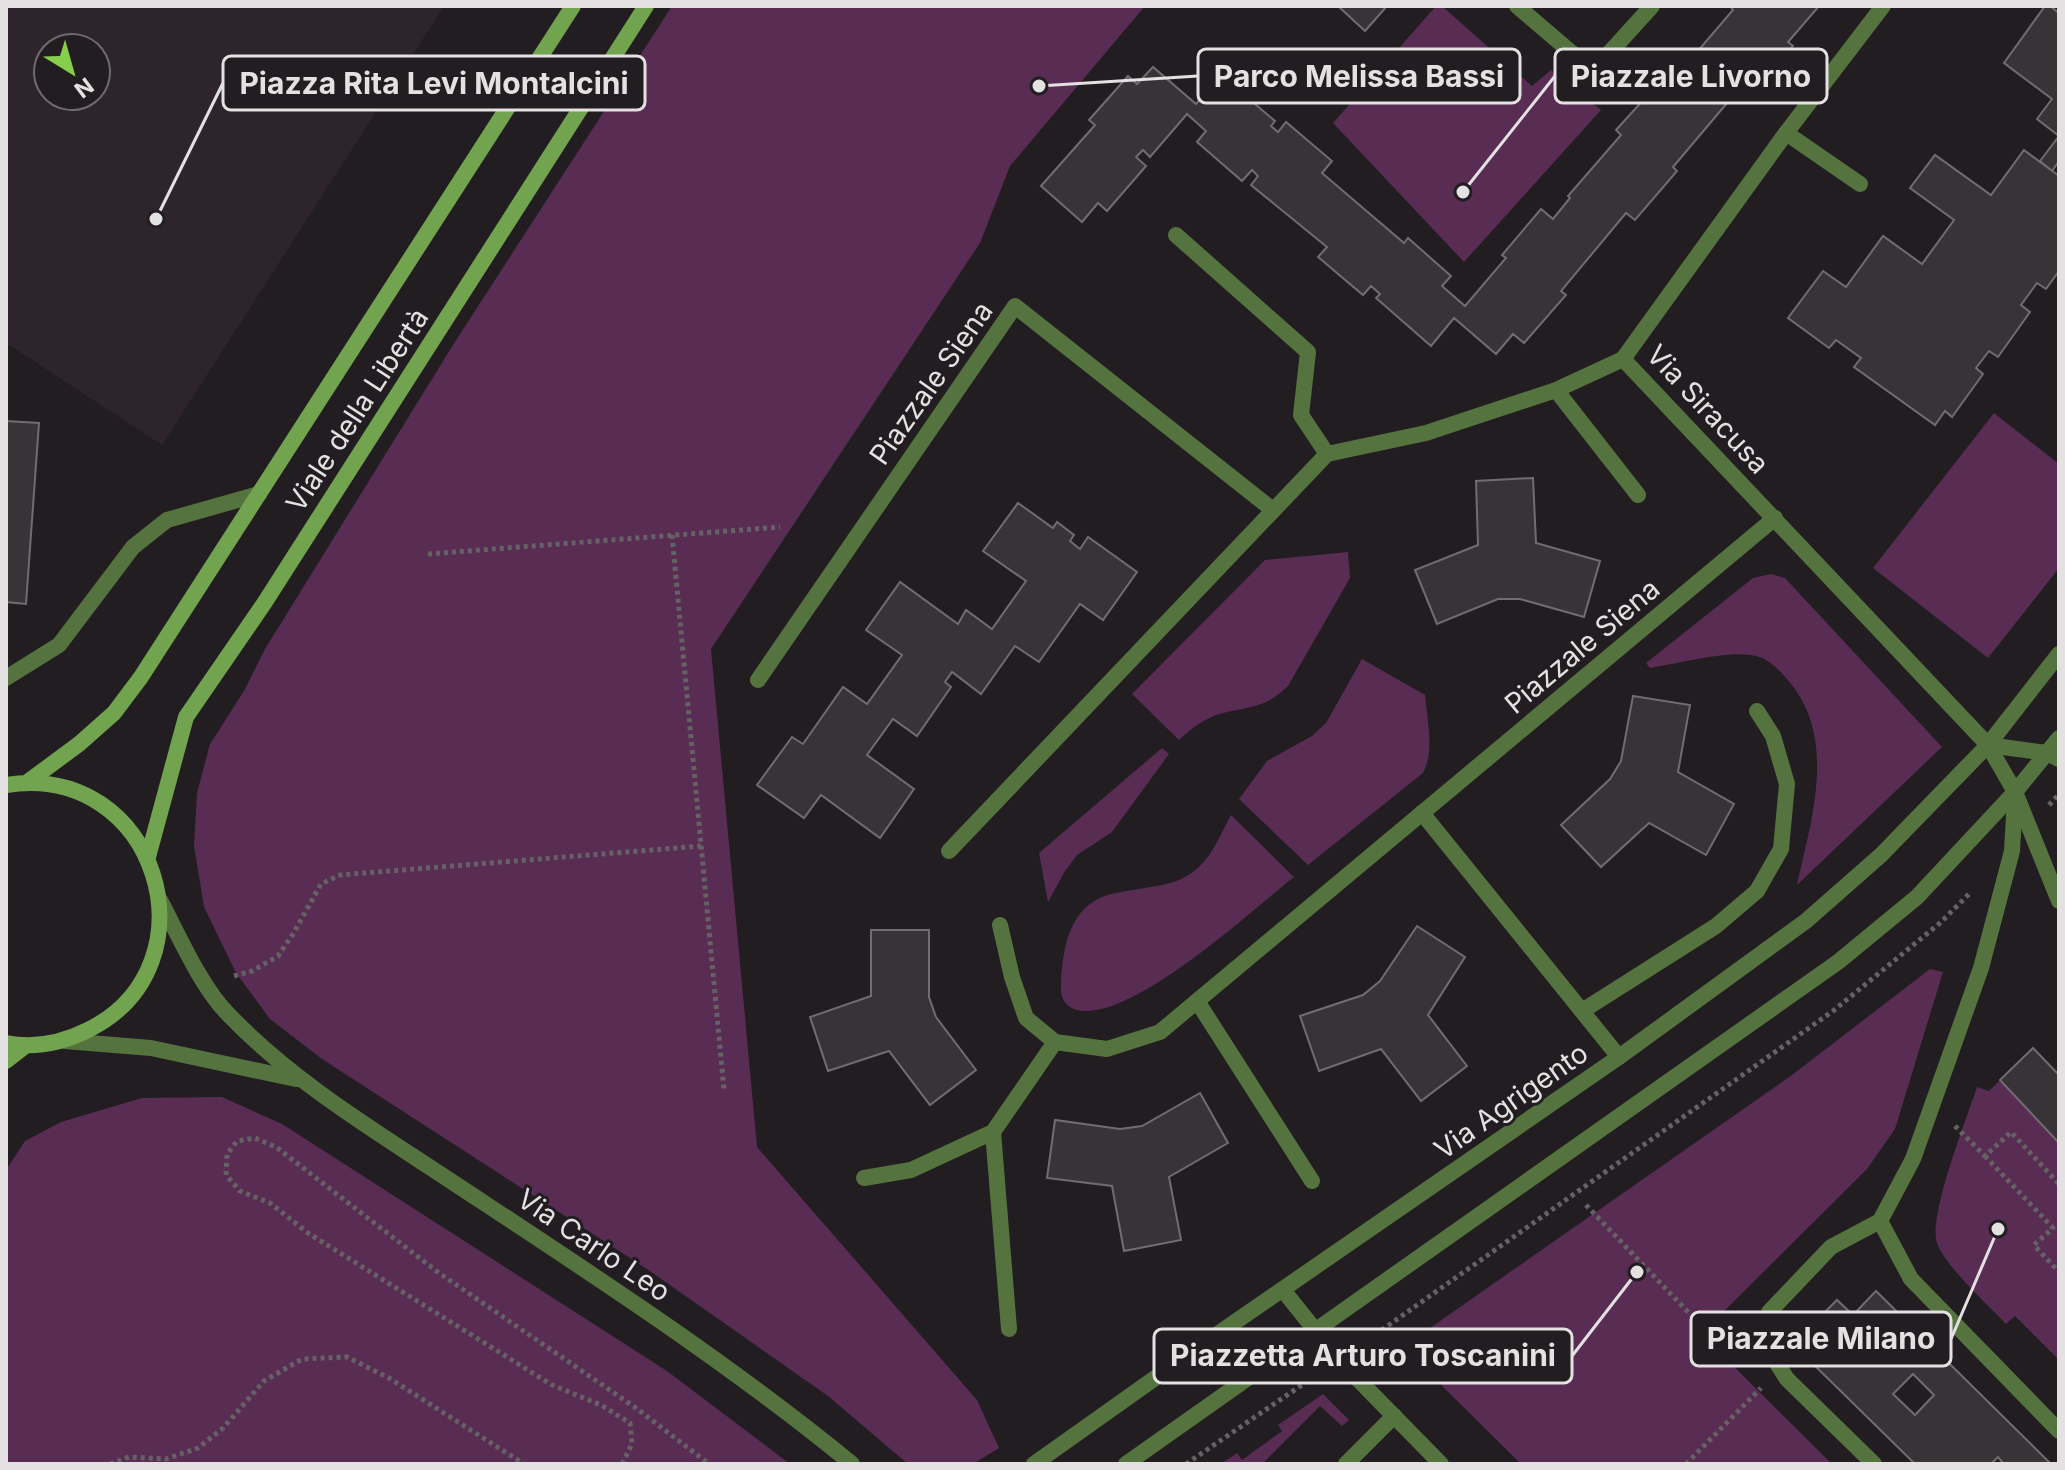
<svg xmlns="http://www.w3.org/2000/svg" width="2065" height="1470" font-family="Inter,sans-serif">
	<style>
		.built { fill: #2e242c; fill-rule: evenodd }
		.green { fill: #582c53 }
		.building { fill: #383337; stroke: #726c71; stroke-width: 2; fill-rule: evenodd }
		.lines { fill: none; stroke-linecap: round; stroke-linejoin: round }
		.path { stroke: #656164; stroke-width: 5; stroke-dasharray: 4 4; stroke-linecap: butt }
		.service { stroke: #54733f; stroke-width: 16 }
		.minor { stroke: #54733f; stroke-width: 16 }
		.secondary { stroke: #72a34e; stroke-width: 16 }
		.labels { text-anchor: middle; stroke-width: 6; stroke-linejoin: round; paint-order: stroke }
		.street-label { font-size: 28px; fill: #e4e1e3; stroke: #221d21 }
		.leader { fill: none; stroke: #e4e1e3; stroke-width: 3 }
		.callout-dot { fill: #e4e1e3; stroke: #221d21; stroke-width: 3 }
		.callout { fill: #221d21; stroke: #e4e1e3; stroke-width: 3 }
		.callout-label { font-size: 30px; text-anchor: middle; font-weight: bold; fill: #e4e1e3 }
	</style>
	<rect width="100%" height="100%" fill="#221d21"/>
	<path class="built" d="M6,6H444L162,445L6,343ZM48,48H96V96H48Z"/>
	<g class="green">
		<polygon points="672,6 1145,6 1010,166 980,243 711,649 757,1147 977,1400 999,1448 973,1464 908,1464 828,1396 647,1269 322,1059 270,1019 236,973 204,907 194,846 197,793 210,744 244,691 265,649 453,345"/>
		<polygon points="1436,6 1442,6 1532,86 1551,70 1601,110 1464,262 1333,123"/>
		<polygon points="1994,413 2059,464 2059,568 1988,658 1873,568"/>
		<path d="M1348,552L1350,578L1288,686C1265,708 1252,706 1223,713C1206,717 1192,728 1179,740L1132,694L1265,560Z"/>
		<path d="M1771,574L1785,578L1942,747L1797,885C1811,821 1837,741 1791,684C1783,674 1772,661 1759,657C1736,648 1676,664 1650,668L1646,663L1753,578Z"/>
		<path d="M1362,659L1425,695C1427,720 1435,750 1423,773L1308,865L1239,799L1267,761L1312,736L1326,723Z"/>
		<polygon points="1162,748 1169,754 1112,832 1077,855 1065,871 1048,902 1039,853"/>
		<path d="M1231,815L1294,877C1253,909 1126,1028 1074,1009C1064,1005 1060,996 1061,985C1062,952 1068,911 1102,897C1114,892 1130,891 1144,888C1158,886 1172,884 1185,877C1209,865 1219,837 1231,815Z"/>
		<polygon points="1930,969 1943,972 1895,1129 1867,1169 1701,1334 1832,1464 1521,1464 1422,1366 1408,1378 1394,1362 1395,1354 1400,1349 1792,1075"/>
		<path d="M2000,1080L2059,1143V1360L2015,1316L2006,1324C1988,1305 1945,1266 1937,1243C1928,1216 1967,1118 1977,1087L1989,1091Z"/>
		<polygon points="222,1097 282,1124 667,1371 790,1464 6,1464 6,1170 25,1141 61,1122 142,1098"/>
		<polygon points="1323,1394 1349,1420 1342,1426 1320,1406 1262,1464 1221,1464 1237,1453 1242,1460 1282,1431 1278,1425"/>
	</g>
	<g class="building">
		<polygon points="1338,6 1387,6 1365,31"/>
		<polygon points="1819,6 1788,42 1793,46 1748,98 1738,90 1673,167 1677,171 1635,220 1626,213 1561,291 1566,295 1524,343 1513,334 1496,354 1454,318 1431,346 1376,298 1380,294 1371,286 1363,295 1318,257 1327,247 1251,185 1258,176 1252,170 1242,181 1197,142 1206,131 1187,114 1150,157 1143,150 1136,157 1146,166 1107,211 1098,203 1082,222 1041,186 1095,125 1089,120 1128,76 1137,84 1153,67 1196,104 1221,75 1275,121 1271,126 1278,132 1286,122 1332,161 1322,173 1404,243 1408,238 1451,276 1442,286 1465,306 1506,258 1502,255 1541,209 1553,219 1570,198 1568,196 1621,135 1616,130 1656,86 1666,95 1682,77 1678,74 1733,10 1730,6"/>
		<polygon points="2045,6 2050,6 2059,13 2059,161 2052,171 2040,161 2059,136 2037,119 2052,99 2004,63"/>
		<polygon points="2024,150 2059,176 2059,271 2046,289 2037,283 2021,305 2030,312 1998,357 1989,351 1976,368 1983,374 1952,417 1945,411 1935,425 1854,367 1861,358 1836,340 1829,348 1788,318 1823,271 1846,287 1883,236 1922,264 1954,220 1910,188 1935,155 1991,195"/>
		<polygon points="6,421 39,423 26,604 6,602"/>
		<polygon points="1533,478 1536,543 1600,561 1584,617 1520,599 1498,599 1437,624 1415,570 1478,545 1476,481"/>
		<polygon points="1018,503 1053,528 1057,522 1074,535 1070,541 1080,549 1088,537 1137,572 1103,620 1080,604 1039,662 1015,646 981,694 952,672 945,682 951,687 917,736 893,719 867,755 914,789 880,838 821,795 804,818 757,785 792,737 803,744 843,687 867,704 902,655 866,630 900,582 958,624 966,610 992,629 1026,581 983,551"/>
		<polygon points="1633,696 1690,705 1678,772 1734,804 1706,855 1649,823 1601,867 1561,825 1610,779 1621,761"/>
		<polygon points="1417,926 1465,957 1428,1015 1467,1066 1421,1101 1381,1049 1319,1071 1300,1016 1363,995 1380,981"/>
		<polygon points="871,930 929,930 929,997 936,1017 976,1070 930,1105 889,1051 828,1071 810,1017 871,996"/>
		<polygon points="2033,1048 2059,1075 2059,1143 2000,1080"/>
		<polygon points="1200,1093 1228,1143 1169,1177 1181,1240 1124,1251 1112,1186 1047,1178 1055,1120 1120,1129 1142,1126"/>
		<path d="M1876,1291L2051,1464H2004L1998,1457L1991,1464H1915L1808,1359L1832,1335L1817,1320L1837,1300L1853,1315ZM1913,1374L1934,1395L1915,1415L1893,1394Z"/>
	</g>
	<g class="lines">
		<g class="path">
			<polyline points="672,535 724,1090"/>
			<polyline points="428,554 780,527"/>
			<polyline points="2049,805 2059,794"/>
			<polyline points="234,976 252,971 278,956 293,934 321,884 340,875 701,846"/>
			<polyline points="1955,1126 1985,1156 2011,1132 2059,1184"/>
			<polyline points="1985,1156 2053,1228 2034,1245 2059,1272"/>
			<polyline points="1586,1205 1708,1333"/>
			<polyline points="1362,1344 1833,1011 1940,923 1970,893"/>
			<polyline points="110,1464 129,1457 166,1459 198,1448 223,1428 264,1381 302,1359 347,1357 389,1378 524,1464"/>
			<polyline points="622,1464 632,1444 630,1423 601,1405 552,1385 308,1233 270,1203 240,1191 226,1175 227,1154 237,1141 255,1138 276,1147 439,1273 636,1408 709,1464"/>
			<polyline points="1186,1464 1318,1374"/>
			<polyline points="1686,1464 1761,1388"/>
		</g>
		<g class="service">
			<polyline points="1786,133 1860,184"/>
			<polyline points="1176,235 1308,352 1301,415 1327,454"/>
			<polyline points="1556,390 1638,495"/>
			<polyline points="6,678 59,645 133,547 167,520 259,494"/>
			<polyline points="1988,745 2047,753 2059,759"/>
			<polyline points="1197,1001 1312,1181"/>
			<polyline points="1582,1011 1716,926 1757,891 1781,849 1787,784 1773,736 1757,711"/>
			<polyline points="864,1178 911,1170 993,1132"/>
			<polyline points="1009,1329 993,1132 1055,1042"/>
		</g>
		<g class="minor">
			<polyline points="1517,6 1593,71 1652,6"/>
			<polyline points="1883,6 1786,133 1623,359 1988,745 2015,792 2059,901"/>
			<polyline points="758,680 1015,306 1273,510"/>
			<polyline points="1422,813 1619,1057"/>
			<polyline points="949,851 1327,454 1426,433 1556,390 1623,359"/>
			<path d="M160,900C178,934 201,987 228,1014C297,1086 384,1136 466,1191C598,1278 730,1364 852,1464"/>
			<polyline points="1000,925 1012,977 1026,1018 1055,1042 1107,1049 1160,1032 1775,518"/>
			<polyline points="65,1041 151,1048 296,1079"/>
			<polyline points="1880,1221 1911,1279 2059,1431"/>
			<polyline points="1283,1290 1339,1360 1441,1464"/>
			<polyline points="1034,1464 1196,1349 1619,1057 1806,921 1881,855 1988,745 2059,654"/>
			<polyline points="1126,1464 1838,962 1917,897 2015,792 2059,738"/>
			<polyline points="1346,1464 1394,1416"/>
			<polyline points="1874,1464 1787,1379 1764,1343 1769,1312 1831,1247 1880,1221 1913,1159 1981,968 2012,851 2015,798"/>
		</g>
		<g class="secondary">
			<polyline points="29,781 79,744 114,713 141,677 573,6"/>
			<path d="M6,785C157,761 219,965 88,1030C62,1043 36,1049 6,1043"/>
			<polyline points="148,857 186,717 265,602 646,6"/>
			<polyline points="6,1061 24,1047"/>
		</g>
	</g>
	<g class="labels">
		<g class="street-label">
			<text transform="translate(931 383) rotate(-55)" y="10">Piazzale Siena</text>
			<text transform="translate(1708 409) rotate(47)" y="10">Via Siracusa</text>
			<text transform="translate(357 410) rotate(-57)" y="10">Viale della Libertà</text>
			<text transform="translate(1582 646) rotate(-40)" y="10">Piazzale Siena</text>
			<text transform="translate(1511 1101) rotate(-35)" y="10">Via Agrigento</text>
			<text transform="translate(594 1245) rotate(34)" y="10">Via Carlo Leo</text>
		</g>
	</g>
	<path class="leader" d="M1463 192L1555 76M1039 86L1198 76M156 219L223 83M1998 1229L1951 1339M1637 1272L1572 1356"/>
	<g class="callout-dot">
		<circle cx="1463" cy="192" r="8"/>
		<circle cx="1039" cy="86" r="8"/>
		<circle cx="156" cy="219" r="8"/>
		<circle cx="1998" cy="1229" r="8"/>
		<circle cx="1637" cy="1272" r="8"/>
	</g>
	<g class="callout">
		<rect x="1555" y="49" width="272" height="54" rx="8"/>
		<rect x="1198" y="49" width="322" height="54" rx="8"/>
		<rect x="223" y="56" width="422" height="54" rx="8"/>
		<rect x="1691" y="1312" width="260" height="54" rx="8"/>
		<rect x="1154" y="1329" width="418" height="54" rx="8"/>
	</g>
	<g class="callout-label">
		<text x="1691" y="87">Piazzale Livorno</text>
		<text x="1359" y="87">Parco Melissa Bassi</text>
		<text x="434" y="94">Piazza Rita Levi Montalcini</text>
		<text x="1821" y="1349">Piazzale Milano</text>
		<text x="1363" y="1366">Piazzetta Arturo Toscanini</text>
	</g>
	<rect width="2065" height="1470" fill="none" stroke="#e4e1e3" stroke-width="16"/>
	<g transform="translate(72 72) rotate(143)"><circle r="38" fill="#221d21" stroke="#706b6f" stroke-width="2"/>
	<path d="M0-6L14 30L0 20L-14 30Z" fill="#86cf4b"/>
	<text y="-12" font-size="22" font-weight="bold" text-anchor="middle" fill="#e4e1e3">N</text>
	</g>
</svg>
